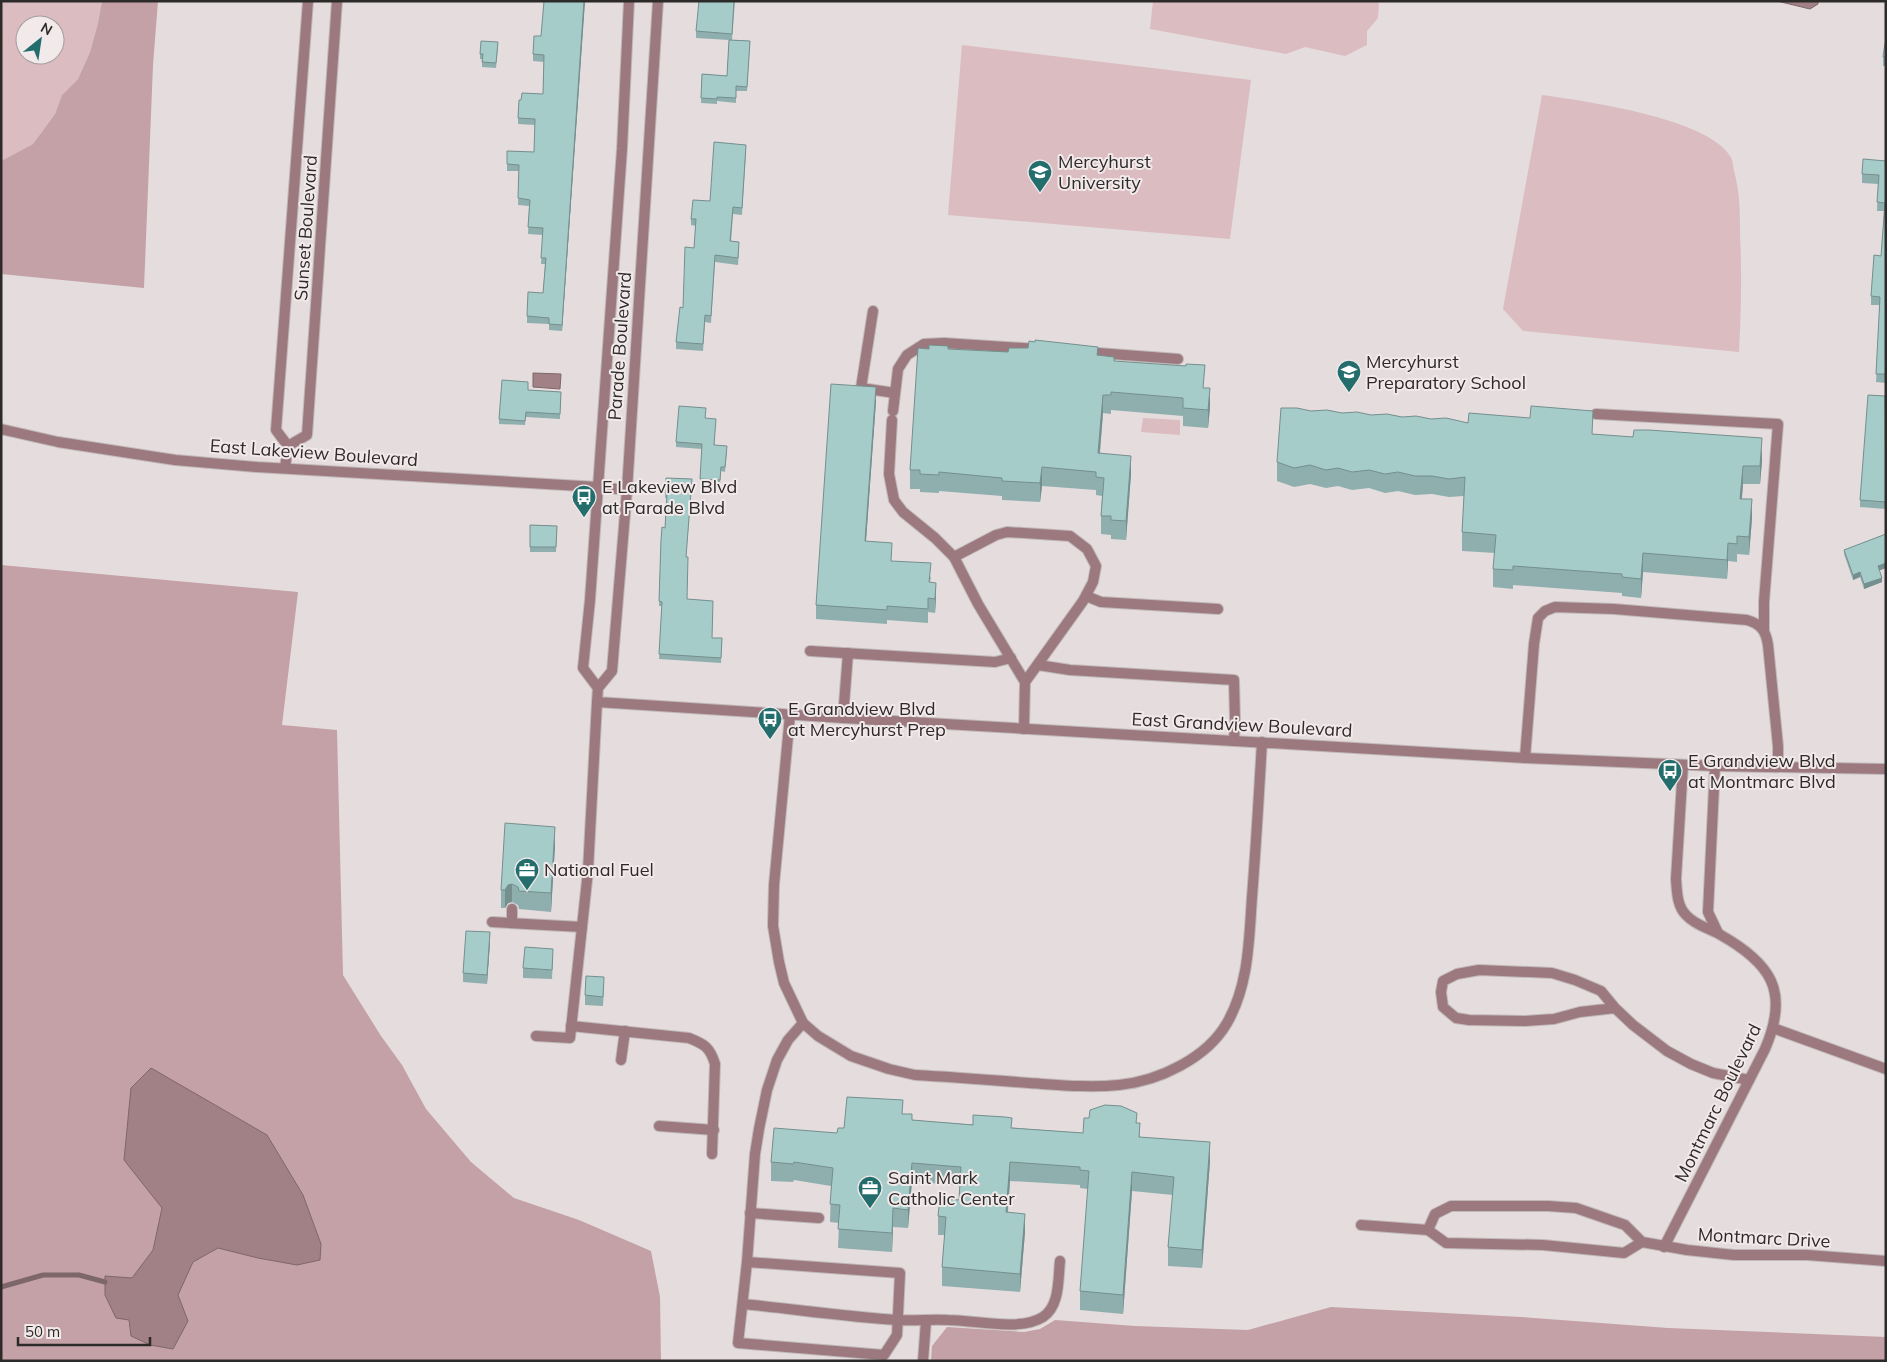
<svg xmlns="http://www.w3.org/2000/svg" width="1887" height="1362" font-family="Mulish,sans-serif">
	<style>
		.green { fill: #dbbcc0; fill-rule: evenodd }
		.forest { fill: #c3a1a6 }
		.water { fill: #a18186; stroke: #7e676a }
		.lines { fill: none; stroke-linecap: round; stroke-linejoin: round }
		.stream { stroke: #7e676a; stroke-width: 5 }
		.service-casing { stroke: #c0b8b9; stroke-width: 12 }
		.minor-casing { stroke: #c0b8b9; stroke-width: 12 }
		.tertiary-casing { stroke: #c0b8b9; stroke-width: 12 }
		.service { stroke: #9c797e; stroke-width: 10 }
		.minor { stroke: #9c797e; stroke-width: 10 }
		.tertiary { stroke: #9c797e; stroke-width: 10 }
		.wall { fill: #8fafae }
		.shaded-wall { fill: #748f8d }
		.building { fill: #a6ccca; stroke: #748f8d }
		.labels { text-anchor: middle; stroke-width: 4; stroke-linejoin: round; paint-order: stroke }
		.poi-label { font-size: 18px; fill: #2d2a2a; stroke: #f2e9ea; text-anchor: start }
		.street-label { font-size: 18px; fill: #2d2a2a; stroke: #f2e9ea }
	</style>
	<rect width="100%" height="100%" fill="#e5dcdd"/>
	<g class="green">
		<path d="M1,1H102L98,23L90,52L78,79L62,95L55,114L33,144L1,161ZM25,25H55V55H25Z"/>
		<polygon points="1153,1 1379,1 1378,18 1367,31 1367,45 1345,56 1305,47 1286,54 1150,29"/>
		<polygon points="962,45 1251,80 1230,239 948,215"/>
		<path d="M1542,95C1585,101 1707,118 1730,156C1733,160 1733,166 1734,171C1740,192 1740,213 1740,235C1742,274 1741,313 1739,352L1523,331L1503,309Z"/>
		<polygon points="1143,418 1180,420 1180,435 1141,432"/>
	</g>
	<g class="forest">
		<polygon points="102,1 158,1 153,65 144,288 1,274 1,161 33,144 55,114 62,95 78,79 90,52 98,23"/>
		<polygon points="1,565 298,592 282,725 337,730 343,975 381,1036 402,1065 426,1109 471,1162 514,1198 579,1220 651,1251 660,1297 661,1361 1,1361"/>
		<polygon points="1331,1307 1521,1317 1668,1328 1886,1337 1886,1361 931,1361 932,1346 947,1327 1024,1332 1040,1329 1055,1320 1135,1326 1248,1330"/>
	</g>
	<g class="water">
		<polygon points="1777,1 1818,1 1818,4 1810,9"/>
		<polygon points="533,373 561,374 560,389 533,387"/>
		<polygon points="151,1068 267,1135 303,1195 321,1244 320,1260 297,1265 258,1258 218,1248 193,1262 178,1295 188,1321 173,1349 150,1345 131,1336 129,1320 116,1318 105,1295 105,1276 132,1278 153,1250 162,1208 124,1160 131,1088"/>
	</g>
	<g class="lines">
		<polyline class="stream" points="1,1287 43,1275 79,1275 105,1282"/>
		<defs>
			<g id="service">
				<polyline points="873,311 861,388 895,393"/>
				<polyline points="1085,352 1178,359"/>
				<polyline points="893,411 898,369 907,355 924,344 944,343 1038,349"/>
				<polyline points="1596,414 1778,424 1764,602 1764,630"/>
				<polyline points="892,420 889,474 894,500 903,512 935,538 954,557"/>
				<polyline points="1086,596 1101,602 1218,609"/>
				<polyline points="810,651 995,662 1011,658"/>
				<polyline points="1038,665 1070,670 1234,680 1235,720 1234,741"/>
				<path d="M790,715L774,885L773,926L779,962L784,983L803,1023L818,1036L851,1056L889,1069L915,1075C953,1077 991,1080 1029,1083C1059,1085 1089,1088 1119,1085C1159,1081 1207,1058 1227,1023C1249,985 1249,939 1252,897C1256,846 1259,794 1262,742"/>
				<polyline points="843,718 848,653"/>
				<polyline points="1024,729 1025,682 1083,601 1093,582 1096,566 1087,549 1070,536 1007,532 996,535 954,557 978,604 1025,682"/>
				<path d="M1525,758L1534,644L1538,618L1545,611L1555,607L1614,609L1747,620C1761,624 1766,631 1768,645L1778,746V766"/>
				<polyline points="492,922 582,927 588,871 597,702"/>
				<polyline points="512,923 512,909"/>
				<path d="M571,1026L689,1038C704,1044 710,1047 715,1064L712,1154"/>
				<polyline points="536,1036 570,1038 582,927"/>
				<polyline points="621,1060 625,1031"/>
				<polyline points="659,1126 714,1130"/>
				<polyline points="750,1213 819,1218"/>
				<polyline points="747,1262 900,1273 897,1335 884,1355 738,1343 747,1262 755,1154 759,1129 767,1090 777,1060 788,1040 803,1023"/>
				<path d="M743,1304C794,1309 847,1317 899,1320C915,1321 932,1319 948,1320C975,1320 1019,1332 1043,1317C1060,1306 1058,1279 1060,1261"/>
				<polyline points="923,1361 926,1321"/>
			</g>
			<g id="minor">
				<polyline points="308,1 276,430 288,446 307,435 337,1"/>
				<polyline points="285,468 288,446"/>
				<polyline points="598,487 622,149 629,1"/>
				<polyline points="627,490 658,1"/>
				<polyline points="1715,766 1708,912 1718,933"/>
				<polyline points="1615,1008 1580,1012 1554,1019 1525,1021 1469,1020 1456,1018 1443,1007 1441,992 1443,981 1457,974 1479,970 1552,973 1575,980 1601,991 1615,1008 1633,1025 1667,1051 1691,1064 1713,1073 1749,1080"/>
				<polyline points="1773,1028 1886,1069"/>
				<polyline points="1361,1225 1428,1230"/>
				<polyline points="1642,1242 1624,1253 1543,1245 1446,1243 1428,1230 1435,1214 1451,1206 1548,1206 1576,1208 1625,1225 1642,1242 1687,1250 1734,1255 1807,1255 1886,1261"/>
				<path d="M1664,1247L1765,1049C1790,991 1771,963 1719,934C1708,928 1695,925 1686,915C1677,906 1677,892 1676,879L1683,765"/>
			</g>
			<g id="tertiary">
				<polyline points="1,429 58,442 175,460 257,467 598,487 627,490 612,671 598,688 597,702 843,718 1525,758 1715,766 1886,769"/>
				<polyline points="598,688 583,668 590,600 598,487"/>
			</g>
		</defs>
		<use href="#service" class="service-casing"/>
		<use href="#minor" class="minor-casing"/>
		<use href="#tertiary" class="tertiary-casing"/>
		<use href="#service" class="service"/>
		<use href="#minor" class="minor"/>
		<use href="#tertiary" class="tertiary"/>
	</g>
	<g class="wall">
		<polygon points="585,1 562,331 549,330 549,324 527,323 527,316 543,293 545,264 541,264 543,235 528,234 529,206 518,205 519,171 507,171 507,151 534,152 535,125 518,124 518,118 521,100 543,94 544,62 533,61 533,54 541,36"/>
		<polygon points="735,1 732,40 750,41 747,91 736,91 736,103 717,101 717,104 701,103 702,74 727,76 729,40 696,38 696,31"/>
		<polygon points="1886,43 1886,66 1883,66 1883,57"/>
		<polygon points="498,47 496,68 482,67 482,59 480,59 480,54"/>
		<polygon points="746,152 742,215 733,214 731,242 739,249 738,265 715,262 711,323 705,322 703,351 676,349 676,342 683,308 694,248 696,226 691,225 691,219 710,201"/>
		<polygon points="1886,161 1886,383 1876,382 1880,305 1871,305 1871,296 1881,256 1884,211 1877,211 1878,184 1862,183 1862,174"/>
		<polygon points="929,349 1098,356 1114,361 1204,388 1210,407 1208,428 1183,426 1183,416 1111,410 1111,414 1103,413 1100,453 1131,474 1126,540 1111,539 1111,535 1101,534 1101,516 1102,496 1096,495 1096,490 1042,486 1040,502 1002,500 1002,496 939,491 939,493 920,492 920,489 910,489 910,470"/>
		<polygon points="528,390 561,392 560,419 526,417 525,425 499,424 499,419"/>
		<polygon points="876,401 866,541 892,561 931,577 930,582 936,597 935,613 928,612 928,623 887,620 887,624 816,619 816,605"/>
		<polygon points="1885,406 1886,406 1886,509 1860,507 1860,500"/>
		<polygon points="1311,411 1431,419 1468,423 1530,418 1593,434 1762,461 1760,484 1743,484 1742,499 1752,518 1749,555 1737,554 1737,562 1728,561 1727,579 1643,572 1641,598 1622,596 1622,593 1513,585 1513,589 1493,587 1493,569 1495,553 1462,551 1462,532 1464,496 1449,497 1432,494 1415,495 1398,491 1385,493 1369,488 1352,490 1338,486 1326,488 1310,484 1294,487 1277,481 1277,462"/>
		<polygon points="705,418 715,445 727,451 725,472 721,471 720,485 700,484 702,449 676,447 676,442"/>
		<polygon points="666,478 692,484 686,557 687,599 712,638 722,638 721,663 659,659 662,606 659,606 661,540 665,528 667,498 665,498"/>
		<polygon points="530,525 557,526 556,552 530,552"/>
		<polygon points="1886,534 1886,568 1879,570 1882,582 1864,589 1860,577 1853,580 1844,554 1844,550"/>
		<polygon points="555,846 551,912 519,909 518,905 512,902 508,903 505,908 501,908 501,890"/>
		<polygon points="490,942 487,984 463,982 463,973"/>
		<polygon points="553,959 552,979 523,978 523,968"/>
		<polygon points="604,986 603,1006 585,1005 585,995"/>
		<polygon points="903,1114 912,1120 1083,1133 1137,1123 1140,1137 1210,1161 1202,1268 1168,1266 1168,1247 1173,1195 1132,1191 1123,1314 1080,1310 1080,1291 1088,1189 1080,1188 1080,1185 1010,1181 1008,1212 1025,1232 1020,1292 942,1286 942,1267 945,1235 938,1235 938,1216 959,1200 960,1186 912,1181 908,1228 893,1227 892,1252 838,1248 839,1223 830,1222 831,1186 794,1180 793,1182 771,1181 771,1162 837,1133 844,1128"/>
	</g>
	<g class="shaded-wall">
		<polygon points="584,1 585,1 562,331 562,325"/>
		<polygon points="876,387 876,401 865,555 865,541"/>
		<polygon points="1210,388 1210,407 1208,428 1208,410"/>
		<polygon points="1103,395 1103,413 1098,472 1098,453"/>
		<polygon points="1762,443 1762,461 1760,484 1760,466"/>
		<polygon points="1131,456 1131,474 1126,540 1126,521"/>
		<polygon points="1743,466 1743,484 1740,517 1740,499"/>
		<polygon points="1042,467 1042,486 1040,502 1040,483"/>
		<polygon points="1752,499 1752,518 1749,555 1749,537"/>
		<polygon points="1728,543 1728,561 1727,579 1727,560"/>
		<polygon points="1643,553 1643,572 1641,598 1641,579"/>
		<polygon points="1886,563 1886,568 1878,571 1878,566"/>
		<polygon points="1860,572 1860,577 1853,580 1853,575"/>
		<polygon points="1882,578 1882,582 1864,589 1864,584"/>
		<polygon points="936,583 936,597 935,613 935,599"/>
		<polygon points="555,827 555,846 551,912 551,893"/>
		<polygon points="512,884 512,902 508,903 505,908 505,890 508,885"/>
		<polygon points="490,932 490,942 487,984 487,975"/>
		<polygon points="1210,1142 1210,1161 1202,1268 1202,1250"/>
		<polygon points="1010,1162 1010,1181 1006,1230 1006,1212"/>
		<polygon points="912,1163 912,1181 908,1228 908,1210"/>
		<polygon points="1132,1172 1132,1191 1123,1314 1123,1295"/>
		<polygon points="893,1208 893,1227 892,1252 892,1233"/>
		<polygon points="1025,1214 1025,1232 1020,1292 1020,1274"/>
	</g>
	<g class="building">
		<polygon points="544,1 584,1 562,325 549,324 549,318 527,316 528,292 543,293 546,258 541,258 543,228 528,227 530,200 518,198 519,165 507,164 507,151 534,152 535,119 518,118 519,100 521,100 522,93 543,94 544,55 533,54 534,36 541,36"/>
		<polygon points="699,1 734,1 732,34 696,31"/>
		<polygon points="729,40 750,41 747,87 736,86 736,98 717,97 717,99 701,98 702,74 727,76"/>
		<polygon points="481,41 498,42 496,63 482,62 483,54 480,54"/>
		<polygon points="1885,43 1886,43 1886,57 1883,57"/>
		<polygon points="714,142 746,145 742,208 733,207 730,241 739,242 738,258 715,255 711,316 705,315 703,344 676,342 680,307 683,308 685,247 694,248 696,219 691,219 693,200 710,201"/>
		<polygon points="1863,159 1886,161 1886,374 1876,374 1880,297 1871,296 1874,255 1881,256 1885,203 1877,202 1879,175 1862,174"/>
		<polygon points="1035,340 1098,347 1097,355 1114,357 1114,361 1186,366 1186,364 1205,365 1203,388 1210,388 1208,410 1183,408 1183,398 1111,392 1111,395 1103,395 1098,453 1131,456 1126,521 1111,520 1111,516 1101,516 1104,478 1096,477 1096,472 1042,467 1040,483 1002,481 1002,478 939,472 939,475 920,474 920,470 910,470 918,348 929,349 929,345 948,346 948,349 1008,352 1009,348 1028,348 1029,341 1035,342"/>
		<polygon points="502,380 528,382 528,390 561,392 560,414 526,412 525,421 499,419"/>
		<polygon points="831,384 876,387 865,541 892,543 891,561 931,563 929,582 936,583 935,599 928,598 928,609 887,606 887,610 816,605"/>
		<polygon points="1868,395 1885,396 1886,502 1860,500"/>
		<polygon points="679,406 706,408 705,418 716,419 714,445 727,446 725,467 721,467 720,480 700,479 702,444 676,442"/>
		<polygon points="1531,406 1593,411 1592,434 1633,437 1634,430 1649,430 1762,438 1760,466 1743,466 1740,499 1752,499 1749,537 1737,536 1737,544 1728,543 1727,560 1643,553 1641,579 1622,577 1622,574 1513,566 1513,570 1493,569 1496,535 1462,532 1465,477 1449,479 1432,476 1415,476 1398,472 1385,474 1369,470 1352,472 1338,468 1326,470 1310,465 1294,468 1277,462 1281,408 1297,408 1311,411 1327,410 1342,413 1357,412 1371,415 1387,414 1402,417 1416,416 1431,419 1446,418 1468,423 1469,413 1530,418"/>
		<polygon points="666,478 692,479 686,557 688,557 687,599 713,601 712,638 722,638 721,658 659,654 662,602 659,601 661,540 662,527 665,528 667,494 665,493"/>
		<polygon points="530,525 557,526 556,547 530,547"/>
		<polygon points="1886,534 1886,563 1878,566 1882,578 1864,584 1860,572 1853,575 1844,550"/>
		<polygon points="505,823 555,827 551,893 519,891 518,887 512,884 508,885 505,890 501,890"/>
		<polygon points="466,931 490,932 487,975 463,973"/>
		<polygon points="525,947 553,949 552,970 523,968"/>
		<polygon points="586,976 604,977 603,997 585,995"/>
		<polygon points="847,1097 903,1100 902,1114 912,1114 912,1120 973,1125 973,1115 1005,1117 1012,1118 1011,1128 1083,1133 1084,1118 1089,1118 1090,1110 1105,1105 1121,1106 1137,1113 1136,1123 1140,1123 1139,1137 1210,1142 1202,1250 1168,1247 1174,1177 1132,1172 1123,1295 1080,1291 1089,1171 1080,1170 1080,1167 1010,1162 1006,1212 1025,1214 1020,1274 942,1267 946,1217 938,1216 940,1198 959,1200 961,1167 912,1163 908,1210 893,1208 892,1233 838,1229 840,1205 830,1204 833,1168 794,1162 793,1164 771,1162 774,1128 837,1133 838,1128 844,1128"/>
	</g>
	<defs>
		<symbol id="university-pin" viewBox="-11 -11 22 30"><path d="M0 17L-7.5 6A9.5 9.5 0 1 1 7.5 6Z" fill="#236e6d" stroke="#f2e9ea"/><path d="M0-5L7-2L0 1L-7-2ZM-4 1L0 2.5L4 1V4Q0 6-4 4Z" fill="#fff"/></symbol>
		<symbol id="school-pin" viewBox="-11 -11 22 30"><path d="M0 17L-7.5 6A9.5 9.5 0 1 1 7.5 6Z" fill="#236e6d" stroke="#f2e9ea"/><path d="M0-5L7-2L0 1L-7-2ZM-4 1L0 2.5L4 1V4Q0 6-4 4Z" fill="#fff"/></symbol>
		<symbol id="bus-pin" viewBox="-11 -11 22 30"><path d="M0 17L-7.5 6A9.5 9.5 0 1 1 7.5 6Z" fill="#236e6d" stroke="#f2e9ea"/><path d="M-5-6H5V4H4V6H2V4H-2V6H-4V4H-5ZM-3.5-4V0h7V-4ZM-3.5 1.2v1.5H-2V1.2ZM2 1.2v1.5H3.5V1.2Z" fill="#fff"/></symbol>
		<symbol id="office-pin" viewBox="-11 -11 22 30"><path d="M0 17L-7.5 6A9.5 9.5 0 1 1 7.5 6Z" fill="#236e6d" stroke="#f2e9ea"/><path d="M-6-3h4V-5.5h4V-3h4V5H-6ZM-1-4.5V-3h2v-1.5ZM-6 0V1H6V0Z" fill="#fff"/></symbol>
	</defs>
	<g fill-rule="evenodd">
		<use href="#university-pin" x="1026" y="158" width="28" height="38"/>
		<use href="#school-pin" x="1335" y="358" width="28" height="38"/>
		<use href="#bus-pin" x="570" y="483" width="28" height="38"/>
		<use href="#bus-pin" x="756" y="705" width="28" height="38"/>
		<use href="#bus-pin" x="1656" y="757" width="28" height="38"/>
		<use href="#office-pin" x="513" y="856" width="28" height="38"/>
		<use href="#office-pin" x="856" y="1174" width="28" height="38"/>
	</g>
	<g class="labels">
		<g class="poi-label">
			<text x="1058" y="168">Mercyhurst<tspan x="1058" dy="21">University</tspan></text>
			<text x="1366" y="368">Mercyhurst<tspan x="1366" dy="21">Preparatory School</tspan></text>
			<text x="602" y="493">E Lakeview Blvd<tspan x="602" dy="21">at Parade Blvd</tspan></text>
			<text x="788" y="715">E Grandview Blvd<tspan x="788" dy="21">at Mercyhurst Prep</tspan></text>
			<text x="1688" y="767">E Grandview Blvd<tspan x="1688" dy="21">at Montmarc Blvd</tspan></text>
			<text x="544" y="876">National Fuel</text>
			<text x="888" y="1184">Saint Mark<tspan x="888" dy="21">Catholic Center</tspan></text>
		</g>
		<g class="street-label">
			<text transform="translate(306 228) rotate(-86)" y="6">Sunset Boulevard</text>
			<text transform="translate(620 346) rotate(-86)" y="6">Parade Boulevard</text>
			<text transform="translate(314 453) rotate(4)" y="6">East Lakeview Boulevard</text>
			<text transform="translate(1242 725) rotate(3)" y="6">East Grandview Boulevard</text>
			<text transform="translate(1718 1103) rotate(-64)" y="6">Montmarc Boulevard</text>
			<text transform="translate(1764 1238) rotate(3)" y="6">Montmarc Drive</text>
		</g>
	</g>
	<rect width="1887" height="1362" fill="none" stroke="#2d2a2a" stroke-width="5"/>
	<g transform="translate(40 40) rotate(30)"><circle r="24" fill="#f2e9ea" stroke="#a39d9d"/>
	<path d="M0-4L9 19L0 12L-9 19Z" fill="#236e6d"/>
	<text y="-8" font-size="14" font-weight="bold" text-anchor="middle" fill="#2d2a2a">N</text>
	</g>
	<path d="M18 1337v8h132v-8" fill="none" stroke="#2d2a2a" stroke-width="2.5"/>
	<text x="25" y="1337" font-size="15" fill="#2d2a2a" stroke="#f2e9ea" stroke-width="4" paint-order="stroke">50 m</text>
</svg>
